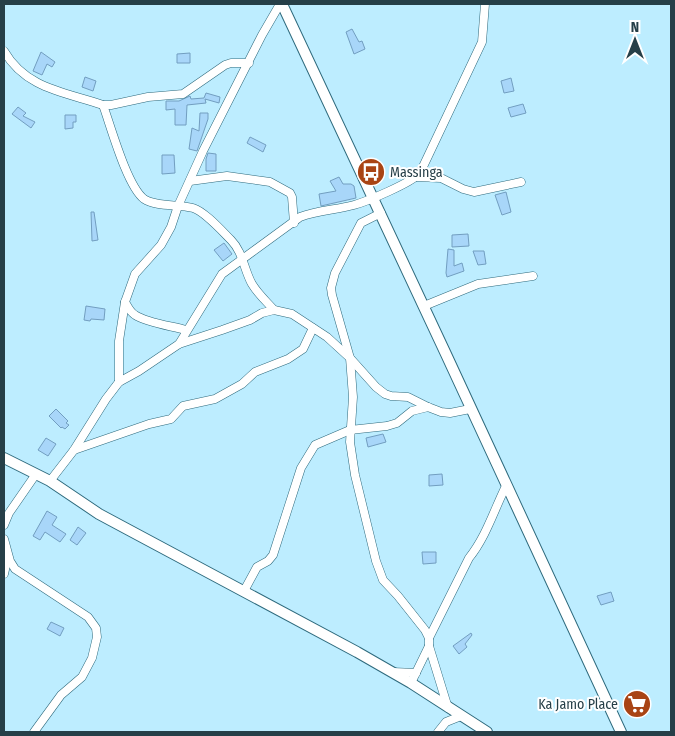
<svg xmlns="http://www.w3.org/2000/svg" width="675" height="736" font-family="'Fira Sans Condensed',sans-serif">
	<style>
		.building { fill: #a8d6f9; stroke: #729ec0 }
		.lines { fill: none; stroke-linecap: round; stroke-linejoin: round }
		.minor-casing { stroke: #2e6a7d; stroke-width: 9 }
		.tertiary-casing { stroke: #2e6a7d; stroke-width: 12 }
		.minor { stroke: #fff; stroke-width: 8 }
		.tertiary { stroke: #fff; stroke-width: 10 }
		.labels { text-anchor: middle; stroke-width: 4; stroke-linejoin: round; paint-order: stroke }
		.poi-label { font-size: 14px; fill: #263f48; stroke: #fff; text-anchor: start }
	</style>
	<rect width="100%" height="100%" fill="#bdedff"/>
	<g class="building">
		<polygon points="352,29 359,42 362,41 365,49 354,54 346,32"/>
		<polygon points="41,52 55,62 52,67 47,64 42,75 33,71"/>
		<polygon points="190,53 190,63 177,63 177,54"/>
		<polygon points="85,77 96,81 93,91 82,87"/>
		<polygon points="511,78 514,91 504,93 501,81"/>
		<polygon points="206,93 220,97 219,103 205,99 206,103 187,105 186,125 175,125 175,109 166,110 166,101 179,101 190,96 191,99 204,98"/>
		<polygon points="523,104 526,113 511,117 508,108"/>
		<polygon points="18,107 26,113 23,116 35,122 31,128 12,114"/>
		<polygon points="200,113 208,113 208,119 197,151 189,149 192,128 199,131"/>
		<polygon points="65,115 76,115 76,122 73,122 73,128 65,129"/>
		<polygon points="250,137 266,145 263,152 247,143"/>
		<polygon points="208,153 216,154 216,171 206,171 206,159"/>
		<polygon points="162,155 174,155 175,173 162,174"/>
		<polygon points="339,177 343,184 351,184 354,186 356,198 321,206 319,194 336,191 330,181"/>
		<polygon points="506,192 511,212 502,215 495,195"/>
		<polygon points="91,212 94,212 98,240 92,241"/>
		<polygon points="468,234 469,246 452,247 452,235"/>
		<polygon points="224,243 232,254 223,261 214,250"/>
		<polygon points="448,249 454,250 454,266 462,263 464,271 447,277 446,273"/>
		<polygon points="473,251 484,251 486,264 478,265"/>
		<polygon points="86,306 105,309 104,320 91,319 90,321 84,320"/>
		<polygon points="56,409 68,421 66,423 69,425 65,429 62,427 61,428 49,416"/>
		<polygon points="383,434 386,442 368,447 366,438"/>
		<polygon points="46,438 56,444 48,456 38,450"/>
		<polygon points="442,474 443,485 429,486 429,475"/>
		<polygon points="47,511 57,517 52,525 66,534 60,542 45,532 40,540 33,536"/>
		<polygon points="78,527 86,533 77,545 70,540"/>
		<polygon points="422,552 436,552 436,563 423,564"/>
		<polygon points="611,592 614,601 601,605 597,596"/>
		<polygon points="51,622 64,628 60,636 47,629"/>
		<polygon points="471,633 472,635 465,644 467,647 459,654 453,646"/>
	</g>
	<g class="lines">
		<defs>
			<g id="minor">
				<path d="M4,51C26,89 65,92 103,105H111L148,97L183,94L225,65L231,63H249"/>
				<path d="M103,105C111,127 127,186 144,199C156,207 179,204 193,208C204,211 222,231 231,240C243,252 244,270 252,284C258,294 267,302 274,310"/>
				<polyline points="416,177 441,178 463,189 474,192 521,182"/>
				<polyline points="190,181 227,176 270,182 290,193 292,197 294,223"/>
				<polyline points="381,213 361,223 335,273 331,288 332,295 350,358 353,397 350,442 355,475 376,561 383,580 398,596 425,630 429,638 429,646 448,708"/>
				<polyline points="424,306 478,284 533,276"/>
				<path d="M186,330C172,326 147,323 135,315C130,312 128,307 125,302L135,274L161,245L171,227L178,206L203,151L262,35L280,4"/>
				<path d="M179,344L222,274L300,217C318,210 336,210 354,205C368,201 411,183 420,173L482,42L485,4"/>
				<polyline points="119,382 119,341 125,302"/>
				<polyline points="74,450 149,424 171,419 183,406 215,399 242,384 255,372 288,359 303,349 313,328"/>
				<polyline points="50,481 74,450 106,399 119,382 139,371 179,344 222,330 250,320 262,313 274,310 292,314 327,337 350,358 376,387 385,394 391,396 408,397 428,407 441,412 450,413 470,409"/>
				<polyline points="4,525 9,513 36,474"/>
				<polyline points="4,539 10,561 15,569 88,617 96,628 97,637 92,658 82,677 61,695 34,732"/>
				<polyline points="4,574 8,556"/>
				<polyline points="244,591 257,567 268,561 273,555 301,468 315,445 350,430 387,426 397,423 412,411 428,407"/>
				<path d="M429,638L469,558C486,537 494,510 506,486"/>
				<polyline points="393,672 416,673"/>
				<polyline points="411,683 429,646"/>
				<polyline points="438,732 446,722 461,716"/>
			</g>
			<g id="tertiary">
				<path d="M282,4C397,246 508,489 621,732"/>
				<polyline points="4,458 50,481 99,514 127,529 357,652 411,683 487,732"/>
			</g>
		</defs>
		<use href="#minor" class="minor-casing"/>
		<use href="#tertiary" class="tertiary-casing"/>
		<use href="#minor" class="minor"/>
		<use href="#tertiary" class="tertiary"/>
	</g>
	<defs>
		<symbol id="bus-disc" viewBox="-11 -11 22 22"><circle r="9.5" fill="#a94414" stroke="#fff"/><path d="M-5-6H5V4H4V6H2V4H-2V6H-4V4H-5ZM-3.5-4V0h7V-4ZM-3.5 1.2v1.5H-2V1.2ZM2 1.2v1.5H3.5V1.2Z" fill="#fff"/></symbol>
		<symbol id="supermarket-disc" viewBox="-11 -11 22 22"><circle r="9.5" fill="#a94414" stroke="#fff"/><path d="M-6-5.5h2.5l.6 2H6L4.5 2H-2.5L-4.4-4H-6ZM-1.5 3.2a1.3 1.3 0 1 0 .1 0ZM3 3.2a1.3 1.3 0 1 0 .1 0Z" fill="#fff"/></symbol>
	</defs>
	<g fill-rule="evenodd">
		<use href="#bus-disc" x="355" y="156" width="32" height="32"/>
		<use href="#supermarket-disc" x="621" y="688" width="32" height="32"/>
	</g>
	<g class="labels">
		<g class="poi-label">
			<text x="390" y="177">Massinga</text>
			<text x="618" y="709" text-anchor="end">Ka Jamo Place</text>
		</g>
	</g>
	<rect width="675" height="736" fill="none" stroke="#263f48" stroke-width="10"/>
	<g transform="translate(635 40)" stroke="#ffffff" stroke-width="4" paint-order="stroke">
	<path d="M0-4L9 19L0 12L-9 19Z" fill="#263f48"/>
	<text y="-8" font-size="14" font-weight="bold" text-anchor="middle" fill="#263f48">N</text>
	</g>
</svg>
